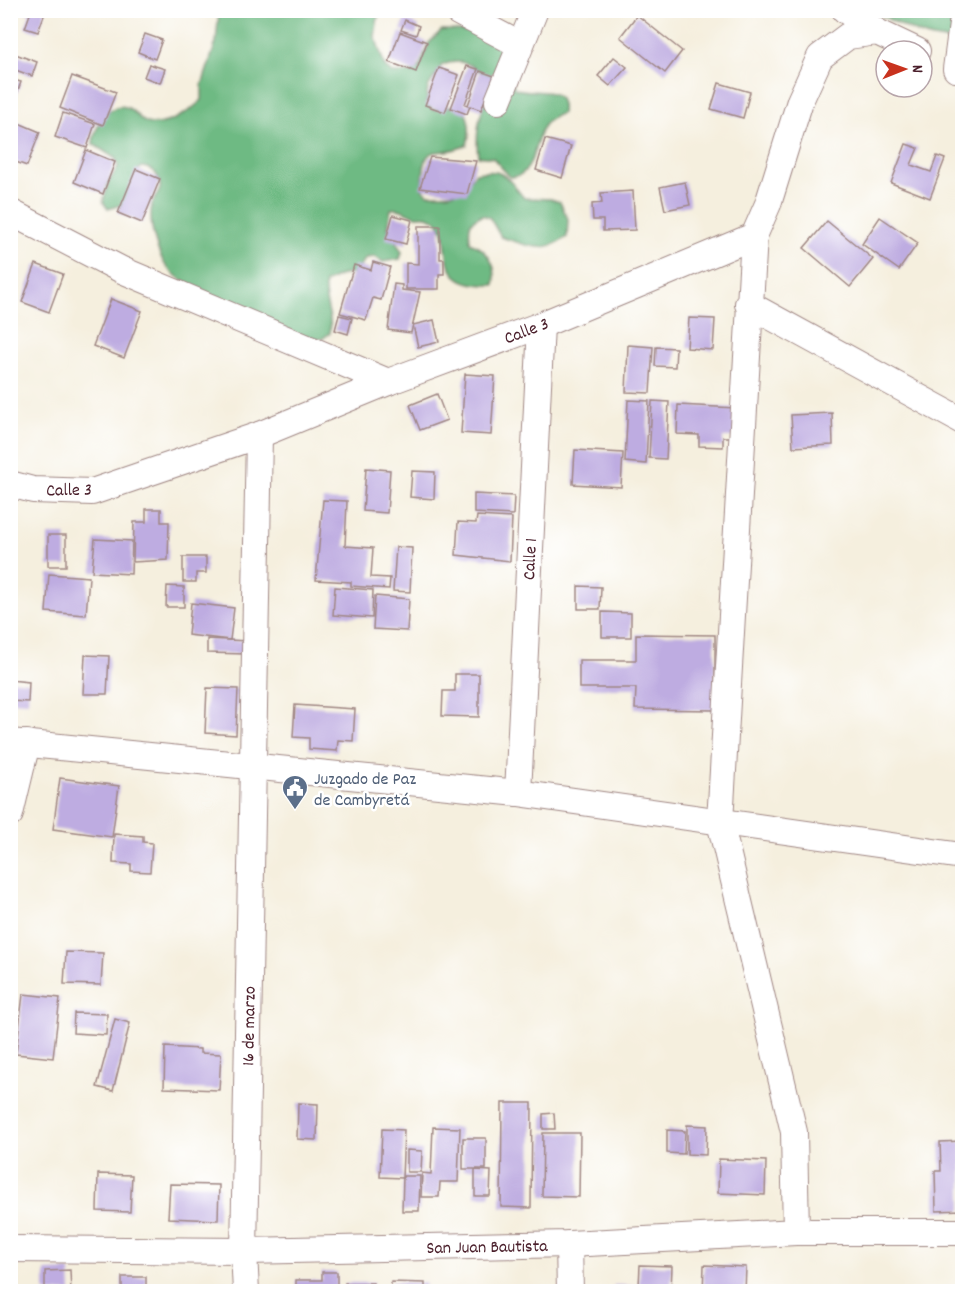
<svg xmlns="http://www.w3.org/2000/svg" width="973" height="1302" font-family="Dekko,sans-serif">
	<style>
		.forest { fill: #6eba83; stroke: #5c6c57; stroke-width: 1.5 }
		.building { fill: #beace1 }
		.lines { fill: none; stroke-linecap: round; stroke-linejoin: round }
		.minor-casing { stroke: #a08784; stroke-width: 28 }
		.minor { stroke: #fff; stroke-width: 26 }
		.labels { text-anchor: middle; stroke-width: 5; stroke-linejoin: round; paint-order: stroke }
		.street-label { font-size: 18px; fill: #4a1f2b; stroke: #fff }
		.service-label { font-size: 18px; fill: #4e5e75; stroke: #fff; text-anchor: start }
	</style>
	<rect width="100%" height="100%" fill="#fff"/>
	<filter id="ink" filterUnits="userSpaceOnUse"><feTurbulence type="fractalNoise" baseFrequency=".0167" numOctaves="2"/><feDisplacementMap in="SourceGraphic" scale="12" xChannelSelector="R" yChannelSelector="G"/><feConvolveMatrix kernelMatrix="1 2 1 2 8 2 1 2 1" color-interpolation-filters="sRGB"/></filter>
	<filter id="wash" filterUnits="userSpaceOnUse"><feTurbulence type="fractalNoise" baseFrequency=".008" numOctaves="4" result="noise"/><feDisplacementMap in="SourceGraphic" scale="24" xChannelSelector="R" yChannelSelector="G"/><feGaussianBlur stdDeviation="1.35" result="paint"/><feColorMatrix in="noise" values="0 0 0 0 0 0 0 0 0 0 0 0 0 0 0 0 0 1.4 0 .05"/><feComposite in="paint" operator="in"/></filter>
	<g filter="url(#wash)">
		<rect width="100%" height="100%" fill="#f5efde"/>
		<g class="forest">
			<path d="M219,11H379L375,36L385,67L392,73H411L419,68L429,43L442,30C492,30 504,38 514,88C532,96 566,82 562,113C556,116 549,119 545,124C532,140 537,177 510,177L493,158L478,156C476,140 477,129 481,114C487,91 500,83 474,67C464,61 452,61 442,65L428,87L426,104L433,110L460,105C470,115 471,131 467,145C433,161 425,135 422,188L428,194C461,194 454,195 476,173C505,167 507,178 524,198L551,199L560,202L568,219L567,237C543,255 527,245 501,237L490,218L483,215C467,220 469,228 470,242C488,250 498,266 494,285C422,288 463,232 430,217C426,215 421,216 417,216C406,214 402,207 391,209L388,228L402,252L400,259L383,262L375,257L366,258L356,272L339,276L325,283C323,303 333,314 330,333L322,339L305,338C273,324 179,290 164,263C156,248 148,222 152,205C153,199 159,194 160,188C161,176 153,168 142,167L136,172L124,204L108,209L103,202L108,183L118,167L116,159L93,144C93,130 108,102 126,107C136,110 140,124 153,124C170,125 190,111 202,100V85L216,42Z"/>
			<path d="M871,11H962V40C923,43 905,25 871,11Z"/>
		</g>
		<g id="blocks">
			<g class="building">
				<polygon points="21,10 46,10 38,32 25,28 30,14"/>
				<polygon points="637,15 682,51 665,73 620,37"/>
				<polygon points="405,20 419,26 416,35 401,30"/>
				<polygon points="400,32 427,42 416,72 389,62"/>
				<polygon points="145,34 162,40 155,59 138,52"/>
				<polygon points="10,52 37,62 32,76 10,68"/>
				<polygon points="614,57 627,67 610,86 598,76"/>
				<polygon points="149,64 165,69 160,83 144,77"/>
				<polygon points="467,66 478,69 465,104 468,105 480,71 494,76 481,110 470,106 467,114 451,108"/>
				<polygon points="439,68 459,75 445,112 425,105"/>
				<polygon points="72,76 116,92 103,125 60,108"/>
				<polygon points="10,79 21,82 11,110 10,110"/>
				<polygon points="719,83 750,92 743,118 711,109"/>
				<polygon points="63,113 95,124 87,148 55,137"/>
				<polygon points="14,121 40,132 27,166 10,160 10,130"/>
				<polygon points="545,139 571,146 562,178 536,170"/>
				<polygon points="906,144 918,148 911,165 931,172 937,156 945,159 930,198 891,183"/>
				<polygon points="86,150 115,162 103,194 74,182"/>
				<polygon points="430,157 476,161 467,194 420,188"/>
				<polygon points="136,169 160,179 142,223 118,213"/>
				<polygon points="685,182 690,205 665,210 660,187"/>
				<polygon points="633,191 635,230 603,231 603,220 593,220 592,204 602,203 601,193"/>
				<polygon points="393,215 412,220 406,244 386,239"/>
				<polygon points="880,217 918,243 899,270 862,244"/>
				<polygon points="827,221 873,259 850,287 804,248"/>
				<polygon points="418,226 440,226 440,259 444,259 444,274 439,274 439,289 406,289 406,263 418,264"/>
				<polygon points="373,262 390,267 381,300 373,298 366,320 340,313 354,265 371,270"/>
				<polygon points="36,264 63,274 49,312 22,302"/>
				<polygon points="394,284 402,285 402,290 420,292 411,333 388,330"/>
				<polygon points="111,299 142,311 124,358 93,346"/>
				<polygon points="339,315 352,318 348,334 335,330"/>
				<polygon points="689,318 715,319 713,350 687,348"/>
				<polygon points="434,320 439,342 418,347 413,325"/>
				<polygon points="628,345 653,347 650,393 626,392"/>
				<polygon points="656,347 676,348 675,367 655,366"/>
				<polygon points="465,374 495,376 491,435 461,433"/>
				<polygon points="437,394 447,420 420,430 410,405"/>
				<polygon points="628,400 649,401 646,464 625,462"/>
				<polygon points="652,401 669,402 666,459 649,458"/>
				<polygon points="678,405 736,408 734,437 723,437 723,447 699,446 699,435 677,434"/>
				<polygon points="832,413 833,445 793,447 791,415"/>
				<polygon points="575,450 623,453 621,487 573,484"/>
				<polygon points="366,468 390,470 387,513 363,511"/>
				<polygon points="412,471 435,472 434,499 410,497"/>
				<polygon points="474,494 514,496 513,515 474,513"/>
				<polygon points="323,500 347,501 345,546 373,548 371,577 390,578 389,589 351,586 351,582 316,580"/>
				<polygon points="146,509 161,509 161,522 169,522 168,560 133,562 134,522 146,522"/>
				<polygon points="477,516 512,518 510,561 456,555 458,522 476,523"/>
				<rect x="48" y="535" width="18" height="31"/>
				<polygon points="95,539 132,541 131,574 92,572"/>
				<polygon points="396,547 412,548 410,592 393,591"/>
				<polygon points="183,557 206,557 206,573 196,573 196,582 183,582"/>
				<polygon points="49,574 89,577 86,615 46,612"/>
				<polygon points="167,586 184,587 184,607 166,607"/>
				<polygon points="578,586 601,587 600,609 578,609"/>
				<polygon points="335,587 373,590 372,618 333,615"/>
				<polygon points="375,596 409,599 407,631 373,629"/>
				<polygon points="191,603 234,608 230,640 188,635"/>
				<polygon points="602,612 631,613 631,637 602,637"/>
				<polygon points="636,634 715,635 715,710 635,709 636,688 579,688 579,660 636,660"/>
				<polygon points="207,639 248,641 247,654 207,653"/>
				<polygon points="85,655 109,656 107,694 83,694"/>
				<polygon points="455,674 479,674 479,717 442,716 443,691 455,691"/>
				<polygon points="10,680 29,682 28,702 10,701"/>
				<polygon points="207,688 238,689 236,735 205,733"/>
				<polygon points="295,705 355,709 353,741 338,740 337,751 309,749 309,738 293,737"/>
				<polygon points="60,778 119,786 112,837 53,829"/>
				<polygon points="114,834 143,836 143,842 152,843 150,872 131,871 131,864 113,863"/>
				<polygon points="66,952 103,953 101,985 64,984"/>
				<polygon points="23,994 60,998 53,1058 16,1054"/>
				<polygon points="74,1013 107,1014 106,1035 73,1033"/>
				<polygon points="115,1019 130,1023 113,1091 97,1087"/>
				<polygon points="165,1047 200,1049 200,1053 221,1054 219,1090 164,1088"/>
				<polygon points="298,1103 318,1104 317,1140 297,1139"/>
				<polygon points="502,1103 532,1103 531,1208 501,1207"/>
				<polygon points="554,1113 555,1129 543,1129 543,1114"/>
				<polygon points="687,1125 707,1126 706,1155 687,1154"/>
				<polygon points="433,1127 460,1128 458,1182 440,1182 439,1197 421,1197 422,1173 431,1174"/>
				<polygon points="382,1129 404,1130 402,1178 380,1177"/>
				<polygon points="667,1130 685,1131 684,1154 667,1153"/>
				<polygon points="543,1133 580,1133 579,1197 542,1196"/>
				<rect x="463" y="1138" width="23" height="31"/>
				<polygon points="962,1141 962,1210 936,1211 935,1171 941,1171 940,1142"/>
				<polygon points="407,1150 422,1151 421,1172 407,1172"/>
				<polygon points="719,1159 766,1161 765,1195 718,1193"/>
				<polygon points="475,1170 491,1171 490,1196 475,1196"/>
				<polygon points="98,1174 132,1175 130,1212 97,1211"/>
				<polygon points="403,1176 420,1176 419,1211 402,1211"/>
				<polygon points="170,1184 219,1185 218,1220 168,1218"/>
				<polygon points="640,1265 672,1266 671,1292 613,1292 614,1285 639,1286"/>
				<polygon points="704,1265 746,1267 745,1292 703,1292"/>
				<polygon points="70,1270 71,1292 45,1292 45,1271"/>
				<polygon points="322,1272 337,1272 337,1292 296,1292 296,1280 322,1280"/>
				<rect x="122" y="1277" width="24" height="15"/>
				<polygon points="391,1282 425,1283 425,1292 391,1292"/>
				<rect x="345" y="1283" width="28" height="9"/>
			</g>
		</g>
	</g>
	<g filter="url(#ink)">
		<use href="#blocks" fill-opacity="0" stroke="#a08784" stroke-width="1.5"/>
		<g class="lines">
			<defs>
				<g id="minor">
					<polyline points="845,10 877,32"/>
					<polyline points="458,12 520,45"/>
					<polyline points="956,69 962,24"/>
					<polyline points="498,101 535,10"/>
					<polyline points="10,212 122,270 388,382"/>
					<polyline points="754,236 720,822 794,1132 796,1232"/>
					<polyline points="748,304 962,421"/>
					<polyline points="10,484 33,490 92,492 259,435 388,382 541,325 754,236 768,204 800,101 820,57 848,36 877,32 917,51"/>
					<polyline points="10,742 518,793 962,856"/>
					<polyline points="518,793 541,325"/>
					<polyline points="10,814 27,743"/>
					<polyline points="569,1244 570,1292"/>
					<polyline points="10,1249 244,1251 569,1244 796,1232 962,1232"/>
					<polyline points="246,1292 244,1251 259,435"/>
				</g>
			</defs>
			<use href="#minor" class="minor-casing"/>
			<use href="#minor" class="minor"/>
		</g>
	</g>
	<defs>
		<symbol id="civic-pin" viewBox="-11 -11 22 30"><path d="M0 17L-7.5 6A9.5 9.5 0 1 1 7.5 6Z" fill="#5c6f8a" stroke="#fff"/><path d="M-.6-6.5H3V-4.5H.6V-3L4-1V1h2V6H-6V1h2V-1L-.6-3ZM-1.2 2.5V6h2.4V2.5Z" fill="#fff"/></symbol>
	</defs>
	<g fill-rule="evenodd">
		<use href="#civic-pin" x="280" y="773" width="30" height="40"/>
	</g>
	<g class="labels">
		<g class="street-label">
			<text transform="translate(526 330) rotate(-21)" y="6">Calle 3</text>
			<text transform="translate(69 489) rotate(-1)" y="6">Calle 3</text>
			<text transform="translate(529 559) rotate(-87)" y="6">Calle 1</text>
			<text transform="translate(248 1026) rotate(-89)" y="6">16 de marzo</text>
			<text transform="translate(487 1246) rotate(-1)" y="6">San Juan Bautista</text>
		</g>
		<g class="service-label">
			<text x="314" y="784">Juzgado de Paz<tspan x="314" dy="21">de Cambyretá</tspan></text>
		</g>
	</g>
	<rect width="973" height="1302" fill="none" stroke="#fff" stroke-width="36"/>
	<g transform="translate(904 69) rotate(89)"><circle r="28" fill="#ffffff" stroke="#b7a5aa" stroke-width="1.5"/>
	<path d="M0-4.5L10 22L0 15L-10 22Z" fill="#c8321e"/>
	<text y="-9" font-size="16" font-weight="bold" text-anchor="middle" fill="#4a1f2b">N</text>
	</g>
</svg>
